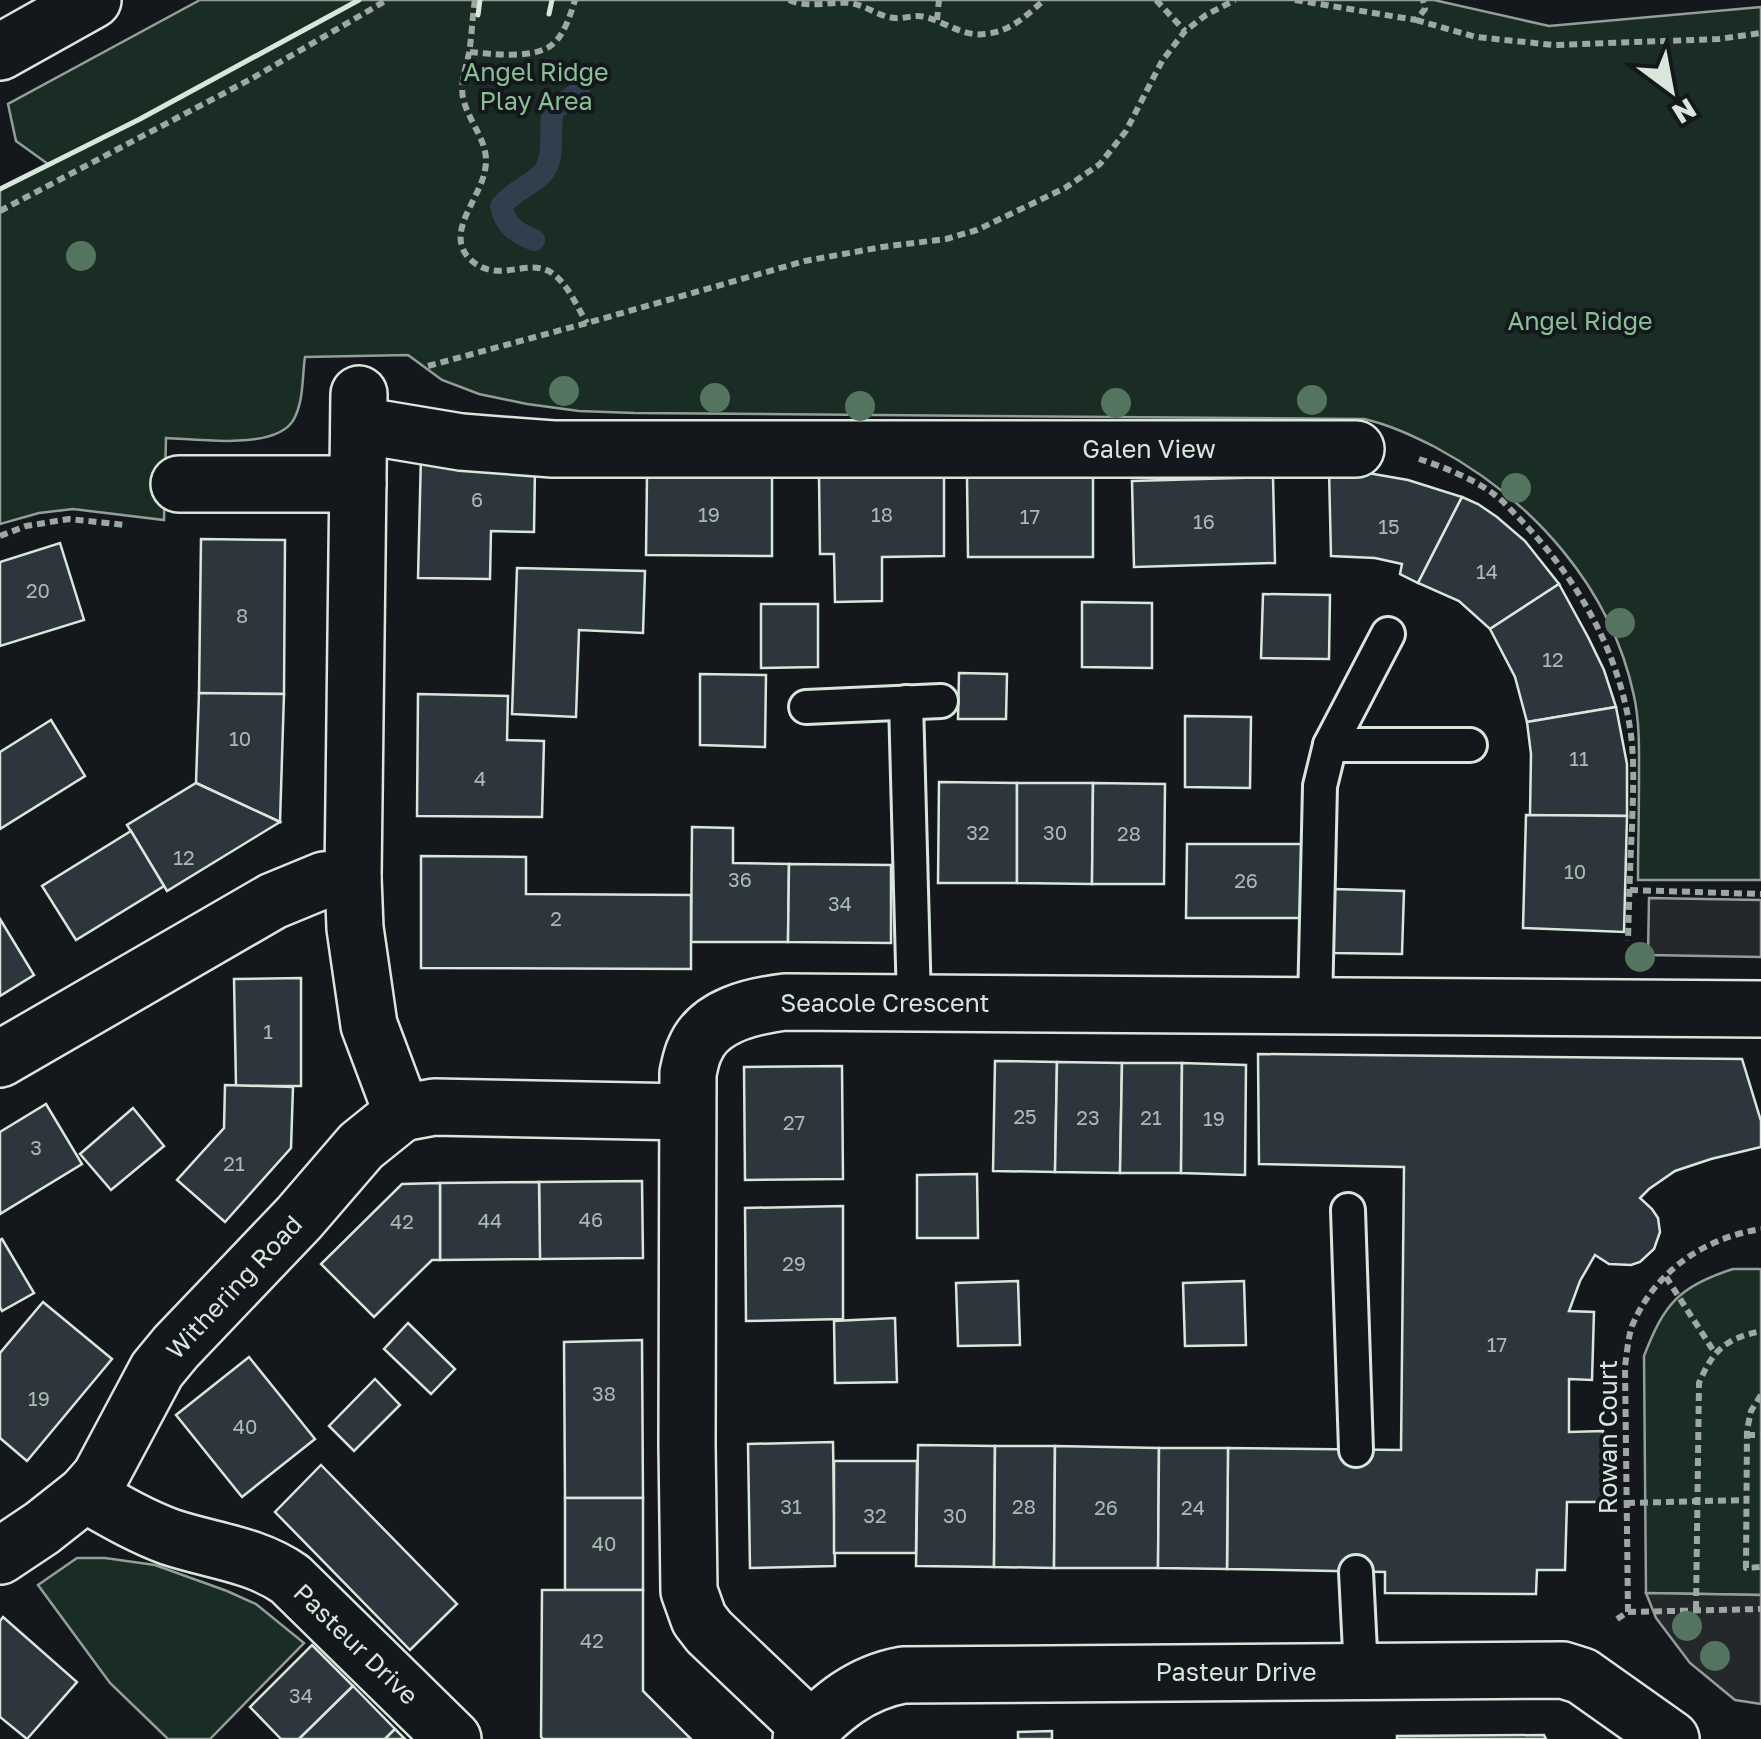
<svg xmlns="http://www.w3.org/2000/svg" width="1761" height="1739" font-family="'Golos Text',sans-serif">
	<style>
		.green { fill: #1a2d24; stroke: #939e99; stroke-width: 2.5 }
		.parking { fill: #24282b; stroke: #939e99; stroke-width: 2.5 }
		.lines { fill: none; stroke-linecap: round; stroke-linejoin: round }
		.stream { stroke: #2f3f4d; stroke-width: 22 }
		.building { fill: #2c363c; stroke: #d8e6dc; stroke-width: 2.5 }
		.service-casing { stroke: #d8e6dc; stroke-width: 38 }
		.minor-casing { stroke: #d8e6dc; stroke-width: 60 }
		.path { stroke: #9da8a2; stroke-width: 6; stroke-dasharray: 8 5; stroke-linecap: butt }
		.service { stroke: #14181c; stroke-width: 32 }
		.minor { stroke: #14181c; stroke-width: 55 }
		.wall { stroke: #d8e6dc; stroke-width: 5 }
		.tree { fill: #55745f }
		.labels { text-anchor: middle; stroke-width: 8; stroke-linejoin: round; paint-order: stroke }
		.number-label { font-size: 20px; fill: #adbab4 }
		.park-label { font-size: 25px; fill: #8ac095; stroke: #14181c }
		.street-label { font-size: 25px; fill: #d8e6dc; stroke: #14181c }
	</style>
	<rect width="100%" height="100%" fill="#14181c"/>
	<g class="green">
		<path d="M200,0H1434L1549,26L1761,7V880H1638C1638,847 1639,814 1639,780C1639,752 1640,724 1634,696C1611,587 1532,499 1435,447C1411,435 1390,425 1364,419L634,413L579,411L527,404L479,394L442,380L408,355L305,357C302,377 304,400 294,419C277,451 197,439 166,438L164,520L73,509L39,513L0,524V189L48,164L16,141L8,104Z"/>
		<path d="M1733,1269H1761V1595L1646,1593L1644,1356C1664,1304 1679,1286 1733,1269Z"/>
		<polygon points="77,1558 105,1558 155,1565 227,1591 256,1604 304,1643 210,1739 168,1739 110,1683 38,1585"/>
	</g>
	<g class="parking">
		<polygon points="1649,898 1761,900 1761,957 1648,955"/>
		<polygon points="1646,1593 1761,1595 1761,1704 1735,1700 1690,1663 1656,1618"/>
	</g>
	<g class="lines">
		<path class="stream" d="M534,240C516,233 505,225 501,206C512,192 528,187 541,175C557,159 548,130 553,110L579,92"/>
	</g>
	<g class="building">
		<polygon points="421,455 535,468 534,532 491,531 490,579 418,578"/>
		<polygon points="1345,469 1408,480 1462,497 1418,583 1400,574 1402,564 1375,558 1331,556 1329,470"/>
		<polygon points="772,474 772,556 646,555 647,475"/>
		<polygon points="819,476 944,476 944,556 882,557 882,601 835,602 834,554 820,554"/>
		<polygon points="967,477 1093,477 1093,557 968,557"/>
		<polygon points="1273,477 1275,563 1134,567 1132,481"/>
		<polygon points="1462,497 1478,504 1497,517 1525,541 1559,584 1490,629 1459,601 1418,583"/>
		<polygon points="201,539 285,540 284,694 199,693"/>
		<polygon points="60,543 84,620 0,646 0,562"/>
		<polygon points="517,568 645,571 643,633 579,630 576,717 512,714"/>
		<polygon points="1559,584 1588,637 1604,670 1616,707 1527,722 1515,677 1490,629"/>
		<polygon points="1263,594 1330,595 1329,659 1261,658"/>
		<polygon points="1082,602 1152,603 1152,668 1082,667"/>
		<polygon points="761,604 818,604 818,667 761,668"/>
		<polygon points="959,673 1007,674 1006,719 958,719"/>
		<polygon points="700,674 766,675 765,747 700,745"/>
		<polygon points="199,693 284,694 280,822 196,783"/>
		<polygon points="418,694 508,696 507,740 544,741 542,817 417,816"/>
		<polygon points="1616,707 1627,764 1627,816 1530,815 1531,754 1527,722"/>
		<polygon points="1185,716 1251,717 1250,788 1185,787"/>
		<polygon points="51,720 85,776 0,829 0,752"/>
		<polygon points="939,782 1017,783 1017,883 938,883"/>
		<polygon points="196,783 280,822 167,891 127,825"/>
		<polygon points="1017,783 1093,783 1092,884 1017,883"/>
		<polygon points="1093,783 1165,784 1164,884 1092,884"/>
		<polygon points="1526,815 1627,816 1624,932 1523,928"/>
		<polygon points="692,827 733,828 733,863 789,864 788,942 691,942"/>
		<polygon points="131,831 164,886 76,940 42,886"/>
		<polygon points="1187,844 1307,844 1306,918 1186,918"/>
		<polygon points="421,856 526,857 526,894 691,895 691,969 421,968"/>
		<polygon points="789,864 891,865 891,943 788,942"/>
		<polygon points="1333,889 1404,891 1402,954 1333,953"/>
		<polygon points="0,919 34,975 0,996"/>
		<polygon points="301,978 301,1086 236,1086 234,979"/>
		<polygon points="1258,1054 1742,1059 1761,1121 1761,1147 1711,1159 1675,1171 1649,1189 1640,1198 1652,1209 1658,1218 1660,1232 1654,1249 1640,1262 1631,1265 1609,1264 1595,1255 1580,1281 1569,1311 1594,1312 1592,1380 1569,1379 1569,1432 1603,1431 1602,1502 1567,1502 1565,1570 1537,1570 1536,1594 1385,1593 1385,1572 1227,1569 1228,1448 1401,1450 1404,1167 1259,1164"/>
		<polygon points="995,1061 1057,1062 1055,1172 993,1171"/>
		<polygon points="1057,1062 1122,1063 1120,1173 1055,1172"/>
		<polygon points="1122,1063 1182,1063 1181,1173 1120,1173"/>
		<polygon points="1182,1063 1246,1065 1245,1175 1181,1173"/>
		<polygon points="842,1066 843,1179 745,1180 744,1067"/>
		<polygon points="225,1085 293,1087 291,1148 225,1222 177,1180 224,1128"/>
		<polygon points="46,1104 82,1164 0,1214 0,1132"/>
		<polygon points="133,1108 164,1146 111,1190 80,1154"/>
		<polygon points="977,1174 978,1238 917,1238 917,1175"/>
		<polygon points="642,1181 643,1258 540,1259 539,1182"/>
		<polygon points="539,1182 540,1259 440,1260 440,1183"/>
		<polygon points="440,1183 440,1260 432,1260 374,1317 321,1264 402,1184"/>
		<polygon points="843,1206 843,1319 746,1321 745,1208"/>
		<polygon points="2,1239 34,1293 2,1311 0,1307 0,1240"/>
		<polygon points="1018,1281 1020,1345 958,1346 956,1283"/>
		<polygon points="1244,1281 1246,1345 1185,1346 1183,1283"/>
		<polygon points="43,1302 112,1359 27,1461 0,1438 0,1353"/>
		<polygon points="895,1318 897,1382 835,1383 834,1321"/>
		<polygon points="408,1323 455,1369 431,1394 384,1349"/>
		<polygon points="642,1340 643,1498 565,1498 564,1342"/>
		<polygon points="249,1357 315,1439 242,1497 176,1415"/>
		<polygon points="375,1379 400,1405 354,1451 329,1426"/>
		<polygon points="833,1442 835,1566 750,1568 748,1444"/>
		<polygon points="918,1445 995,1446 994,1567 916,1566"/>
		<polygon points="995,1446 1055,1446 1054,1568 994,1567"/>
		<polygon points="1055,1446 1159,1448 1158,1568 1054,1568"/>
		<polygon points="1159,1448 1228,1448 1227,1569 1158,1568"/>
		<polygon points="834,1461 917,1461 916,1553 834,1553"/>
		<polygon points="321,1465 457,1604 410,1650 275,1512"/>
		<rect x="565" y="1498" width="78" height="92"/>
		<polygon points="542,1590 643,1590 643,1691 691,1739 543,1739 541,1737"/>
		<polygon points="3,1617 77,1682 27,1739 0,1717 0,1621"/>
		<polygon points="312,1645 353,1686 299,1739 281,1739 250,1707"/>
		<polygon points="353,1686 395,1729 385,1739 299,1739"/>
		<polygon points="395,1729 405,1739 385,1739"/>
		<polygon points="1052,1731 1052,1739 1018,1739 1018,1732"/>
		<polygon points="1544,1735 1546,1739 1397,1739 1397,1736"/>
	</g>
	<g class="lines">
		<defs>
			<g id="service">
				<polyline points="906,702 914,1002"/>
				<polyline points="806,707 941,701"/>
				<polyline points="1330,745 1470,745"/>
				<polyline points="1315,1005 1320,786 1330,745 1388,634"/>
				<polyline points="1348,1210 1356,1450"/>
				<polyline points="1356,1572 1361,1671"/>
			</g>
			<g id="minor">
				<polyline points="0,52 93,0"/>
				<polyline points="359,394 353,878 355,928 369,1025 402,1113 434,1107 687,1112"/>
				<polyline points="359,425 461,442 553,449 1356,449"/>
				<polyline points="179,484 358,484"/>
				<polyline points="0,1059 273,901 324,880 353,878"/>
				<path d="M85,1494C113,1510 140,1526 170,1537C212,1551 254,1554 290,1579L453,1739"/>
				<polyline points="0,1556 42,1528 85,1494 100,1477 157,1370 176,1347 299,1218 361,1146 402,1113"/>
				<path d="M811,1729L709,1632L699,1619L689,1591L687,1445L688,1073C690,1065 691,1057 695,1049C709,1015 753,1006 785,1002L1761,1009"/>
				<path d="M801,1739C831,1708 859,1683 903,1675L1563,1670L1582,1676L1671,1739"/>
			</g>
		</defs>
		<use href="#service" class="service-casing"/>
		<use href="#minor" class="minor-casing"/>
		<g class="path">
			<path d="M475,0C472,18 472,36 469,53C466,68 460,83 463,98C469,124 491,143 485,170C480,200 442,235 472,261C499,284 528,257 552,273C568,284 577,307 587,323"/>
			<path d="M789,0C809,9 830,1 850,3C866,5 879,17 895,18C905,19 914,14 925,17C946,22 963,37 985,34C1010,32 1026,16 1044,0"/>
			<polyline points="1156,0 1185,31"/>
			<polyline points="1295,0 1416,20 1425,9 1423,0"/>
			<polyline points="937,20 939,0"/>
			<polyline points="1416,20 1476,37 1554,45 1719,39 1761,33"/>
			<path d="M470,52C492,54 537,60 554,43C565,33 571,13 575,0"/>
			<polyline points="0,211 251,79 387,0"/>
			<polyline points="428,366 587,323 805,261 882,247 946,239 977,230 1065,188 1100,164 1126,131 1162,61 1185,31 1206,15 1235,0"/>
			<path d="M1419,459C1444,467 1474,479 1495,495C1503,501 1510,509 1517,516C1574,574 1617,646 1630,728C1635,760 1633,794 1632,827C1630,865 1629,903 1628,941"/>
			<polyline points="0,536 26,526 69,519 125,525"/>
			<polyline points="1630,890 1761,894"/>
			<polyline points="1666,1277 1715,1353"/>
			<polyline points="1761,1395 1751,1411 1747,1430 1746,1568 1761,1567"/>
			<polyline points="1747,1435 1761,1435"/>
			<polyline points="1627,1503 1746,1500"/>
			<path d="M1696,1609L1699,1383C1713,1350 1725,1339 1761,1331"/>
			<polyline points="1628,1612 1761,1609"/>
			<path d="M1617,1619L1628,1612L1625,1366C1627,1353 1628,1338 1632,1326C1655,1271 1704,1238 1761,1229"/>
		</g>
		<use href="#service" class="service"/>
		<use href="#minor" class="minor"/>
		<g class="wall">
			<polyline points="549,14 552,0"/>
			<polyline points="478,15 480,0"/>
			<polyline points="0,189 140,119 359,0"/>
		</g>
	</g>
	<g class="tree">
		<circle cx="81" cy="256" r="15"/>
		<circle cx="564" cy="391" r="15"/>
		<circle cx="715" cy="398" r="15"/>
		<circle cx="1312" cy="400" r="15"/>
		<circle cx="1116" cy="403" r="15"/>
		<circle cx="860" cy="406" r="15"/>
		<circle cx="1516" cy="488" r="15"/>
		<circle cx="1620" cy="623" r="15"/>
		<circle cx="1640" cy="957" r="15"/>
		<circle cx="1687" cy="1626" r="15"/>
		<circle cx="1715" cy="1656" r="15"/>
	</g>
	<g class="labels">
		<g class="number-label">
			<text x="477" y="507">6</text>
			<text x="709" y="522">19</text>
			<text x="882" y="522">18</text>
			<text x="1030" y="524">17</text>
			<text x="1204" y="529">16</text>
			<text x="1389" y="534">15</text>
			<text x="1487" y="579">14</text>
			<text x="38" y="598">20</text>
			<text x="242" y="623">8</text>
			<text x="1553" y="667">12</text>
			<text x="240" y="746">10</text>
			<text x="1579" y="766">11</text>
			<text x="480" y="786">4</text>
			<text x="978" y="840">32</text>
			<text x="1055" y="840">30</text>
			<text x="1129" y="841">28</text>
			<text x="184" y="865">12</text>
			<text x="1575" y="879">10</text>
			<text x="740" y="887">36</text>
			<text x="1246" y="888">26</text>
			<text x="840" y="911">34</text>
			<text x="556" y="926">2</text>
			<text x="268" y="1039">1</text>
			<text x="1025" y="1124">25</text>
			<text x="1088" y="1125">23</text>
			<text x="1151" y="1125">21</text>
			<text x="1214" y="1126">19</text>
			<text x="794" y="1130">27</text>
			<text x="36" y="1155">3</text>
			<text x="234" y="1171">21</text>
			<text x="591" y="1227">46</text>
			<text x="490" y="1228">44</text>
			<text x="402" y="1229">42</text>
			<text x="794" y="1271">29</text>
			<text x="1497" y="1352">17</text>
			<text x="604" y="1401">38</text>
			<text x="39" y="1406">19</text>
			<text x="245" y="1434">40</text>
			<text x="791" y="1514">31</text>
			<text x="1024" y="1514">28</text>
			<text x="1106" y="1515">26</text>
			<text x="1193" y="1515">24</text>
			<text x="875" y="1523">32</text>
			<text x="955" y="1523">30</text>
			<text x="604" y="1551">40</text>
			<text x="592" y="1648">42</text>
			<text x="301" y="1703">34</text>
		</g>
		<g class="park-label">
			<text x="536" y="81">Angel Ridge<tspan x="536" dy="29">Play Area</tspan></text>
			<text x="1580" y="330">Angel Ridge</text>
		</g>
		<g class="street-label">
			<text x="1149" y="458">Galen View</text>
			<text x="885" y="1012">Seacole Crescent</text>
			<text transform="translate(234 1287) rotate(-47)" y="9">Withering Road</text>
			<text transform="translate(1608 1437) rotate(-90)" y="9">Rowan Court</text>
			<text transform="translate(356 1644) rotate(44)" y="9">Pasteur Drive</text>
			<text x="1236" y="1681">Pasteur Drive</text>
		</g>
	</g>
	<g transform="translate(1671 90) rotate(148)" stroke="#14181c" stroke-width="8" paint-order="stroke">
	<path d="M0-8L18 38L0 25L-18 38Z" fill="#d8e6dc"/>
	<text y="-15" font-size="28" font-weight="bold" text-anchor="middle" fill="#d8e6dc">N</text>
	</g>
</svg>
